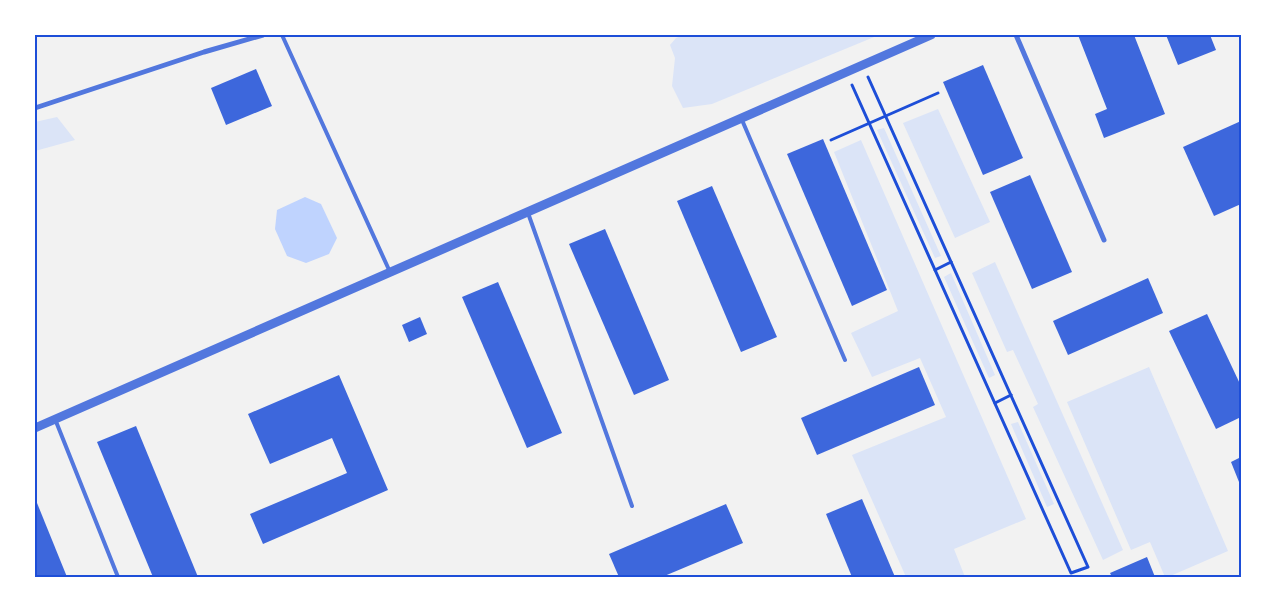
<svg xmlns="http://www.w3.org/2000/svg" width="1276" height="612" font-family="'Open Sans',sans-serif">
	<style>
		.green { fill: #dbe4f7 }
		.water { fill: #bfd3fe }
		.building { fill: #3d67dc }
		.lines { fill: none; stroke-linecap: round; stroke-linejoin: round }
		.path { stroke: #1d4ed8; stroke-width: 3 }
		.service { stroke: #5277de; stroke-width: 4 }
		.minor { stroke: #5277de; stroke-width: 5 }
		.tertiary { stroke: #5277de; stroke-width: 9 }
		.neatline { fill: none; stroke: #1d4ed8; stroke-width: 2 }
	</style>
	<rect width="100%" height="100%" fill="#f2f2f2"/>
	<g class="green">
		<polygon points="684,35 879,35 712,104 683,108 672,86 675,58 670,45 676,38"/>
		<polygon points="938,109 990,222 955,238 903,123"/>
		<polygon points="57,117 75,140 35,151 35,122"/>
		<polygon points="884,128 941,256 935,258 877,130"/>
		<polygon points="861,140 1026,519 954,549 965,577 906,577 852,455 946,417 920,358 872,377 851,333 898,311 834,152"/>
		<polygon points="995,262 1123,550 1103,560 1033,407 1038,404 1013,350 1007,352 972,273"/>
		<polygon points="951,273 995,375 989,378 944,277"/>
		<polygon points="1149,367 1228,551 1168,577 1165,577 1150,542 1131,550 1067,402"/>
		<polygon points="1018,422 1054,504 1047,507 1011,424"/>
	</g>
	<polygon class="water" points="305,197 321,204 337,238 329,254 306,263 287,256 275,229 277,210"/>
	<g class="building">
		<polygon points="1078,35 1134,35 1165,114 1104,138 1095,114 1107,109"/>
		<polygon points="1166,35 1210,35 1216,50 1178,65"/>
		<polygon points="983,65 1023,158 983,175 943,82"/>
		<polygon points="256,69 272,106 226,125 211,88"/>
		<polygon points="1241,121 1241,204 1214,216 1183,147"/>
		<polygon points="823,139 887,290 852,306 787,154"/>
		<polygon points="1030,175 1072,272 1032,289 990,192"/>
		<polygon points="712,186 777,337 741,352 677,201"/>
		<polygon points="605,229 669,380 634,395 569,244"/>
		<polygon points="1148,278 1163,313 1068,355 1053,321"/>
		<polygon points="498,282 562,433 527,448 462,297"/>
		<polygon points="1207,314 1241,386 1241,417 1216,429 1169,331"/>
		<polygon points="420,317 427,334 409,342 402,325"/>
		<polygon points="919,367 935,405 817,455 801,418"/>
		<polygon points="339,375 388,490 263,544 250,514 347,473 332,438 270,464 248,414"/>
		<polygon points="136,426 198,577 153,577 97,442"/>
		<polygon points="1241,457 1241,487 1231,462"/>
		<polygon points="35,498 67,577 35,577"/>
		<polygon points="862,499 895,577 852,577 826,514"/>
		<polygon points="726,504 743,543 662,577 619,577 609,554"/>
		<polygon points="1147,557 1155,577 1112,577 1110,573"/>
	</g>
	<g class="lines">
		<g class="path">
			<polyline points="852,85 1071,573 1088,567 868,77"/>
			<polyline points="831,140 938,93"/>
			<polyline points="935,270 951,262"/>
			<polyline points="995,403 1011,395"/>
		</g>
		<g class="service">
			<polyline points="282,35 390,272"/>
			<polyline points="742,120 845,360"/>
			<polyline points="528,213 632,506"/>
			<polyline points="55,419 118,577"/>
		</g>
		<g class="minor">
			<polyline points="1016,35 1104,240"/>
			<polyline points="35,108 204,52 263,35"/>
		</g>
		<polyline class="tertiary" points="35,428 931,35"/>
	</g>
	<rect width="1276" height="612" fill="none" stroke="#ffffff" stroke-width="72"/>
	<rect x="36" y="36" width="1204" height="540" class="neatline"/>
</svg>
